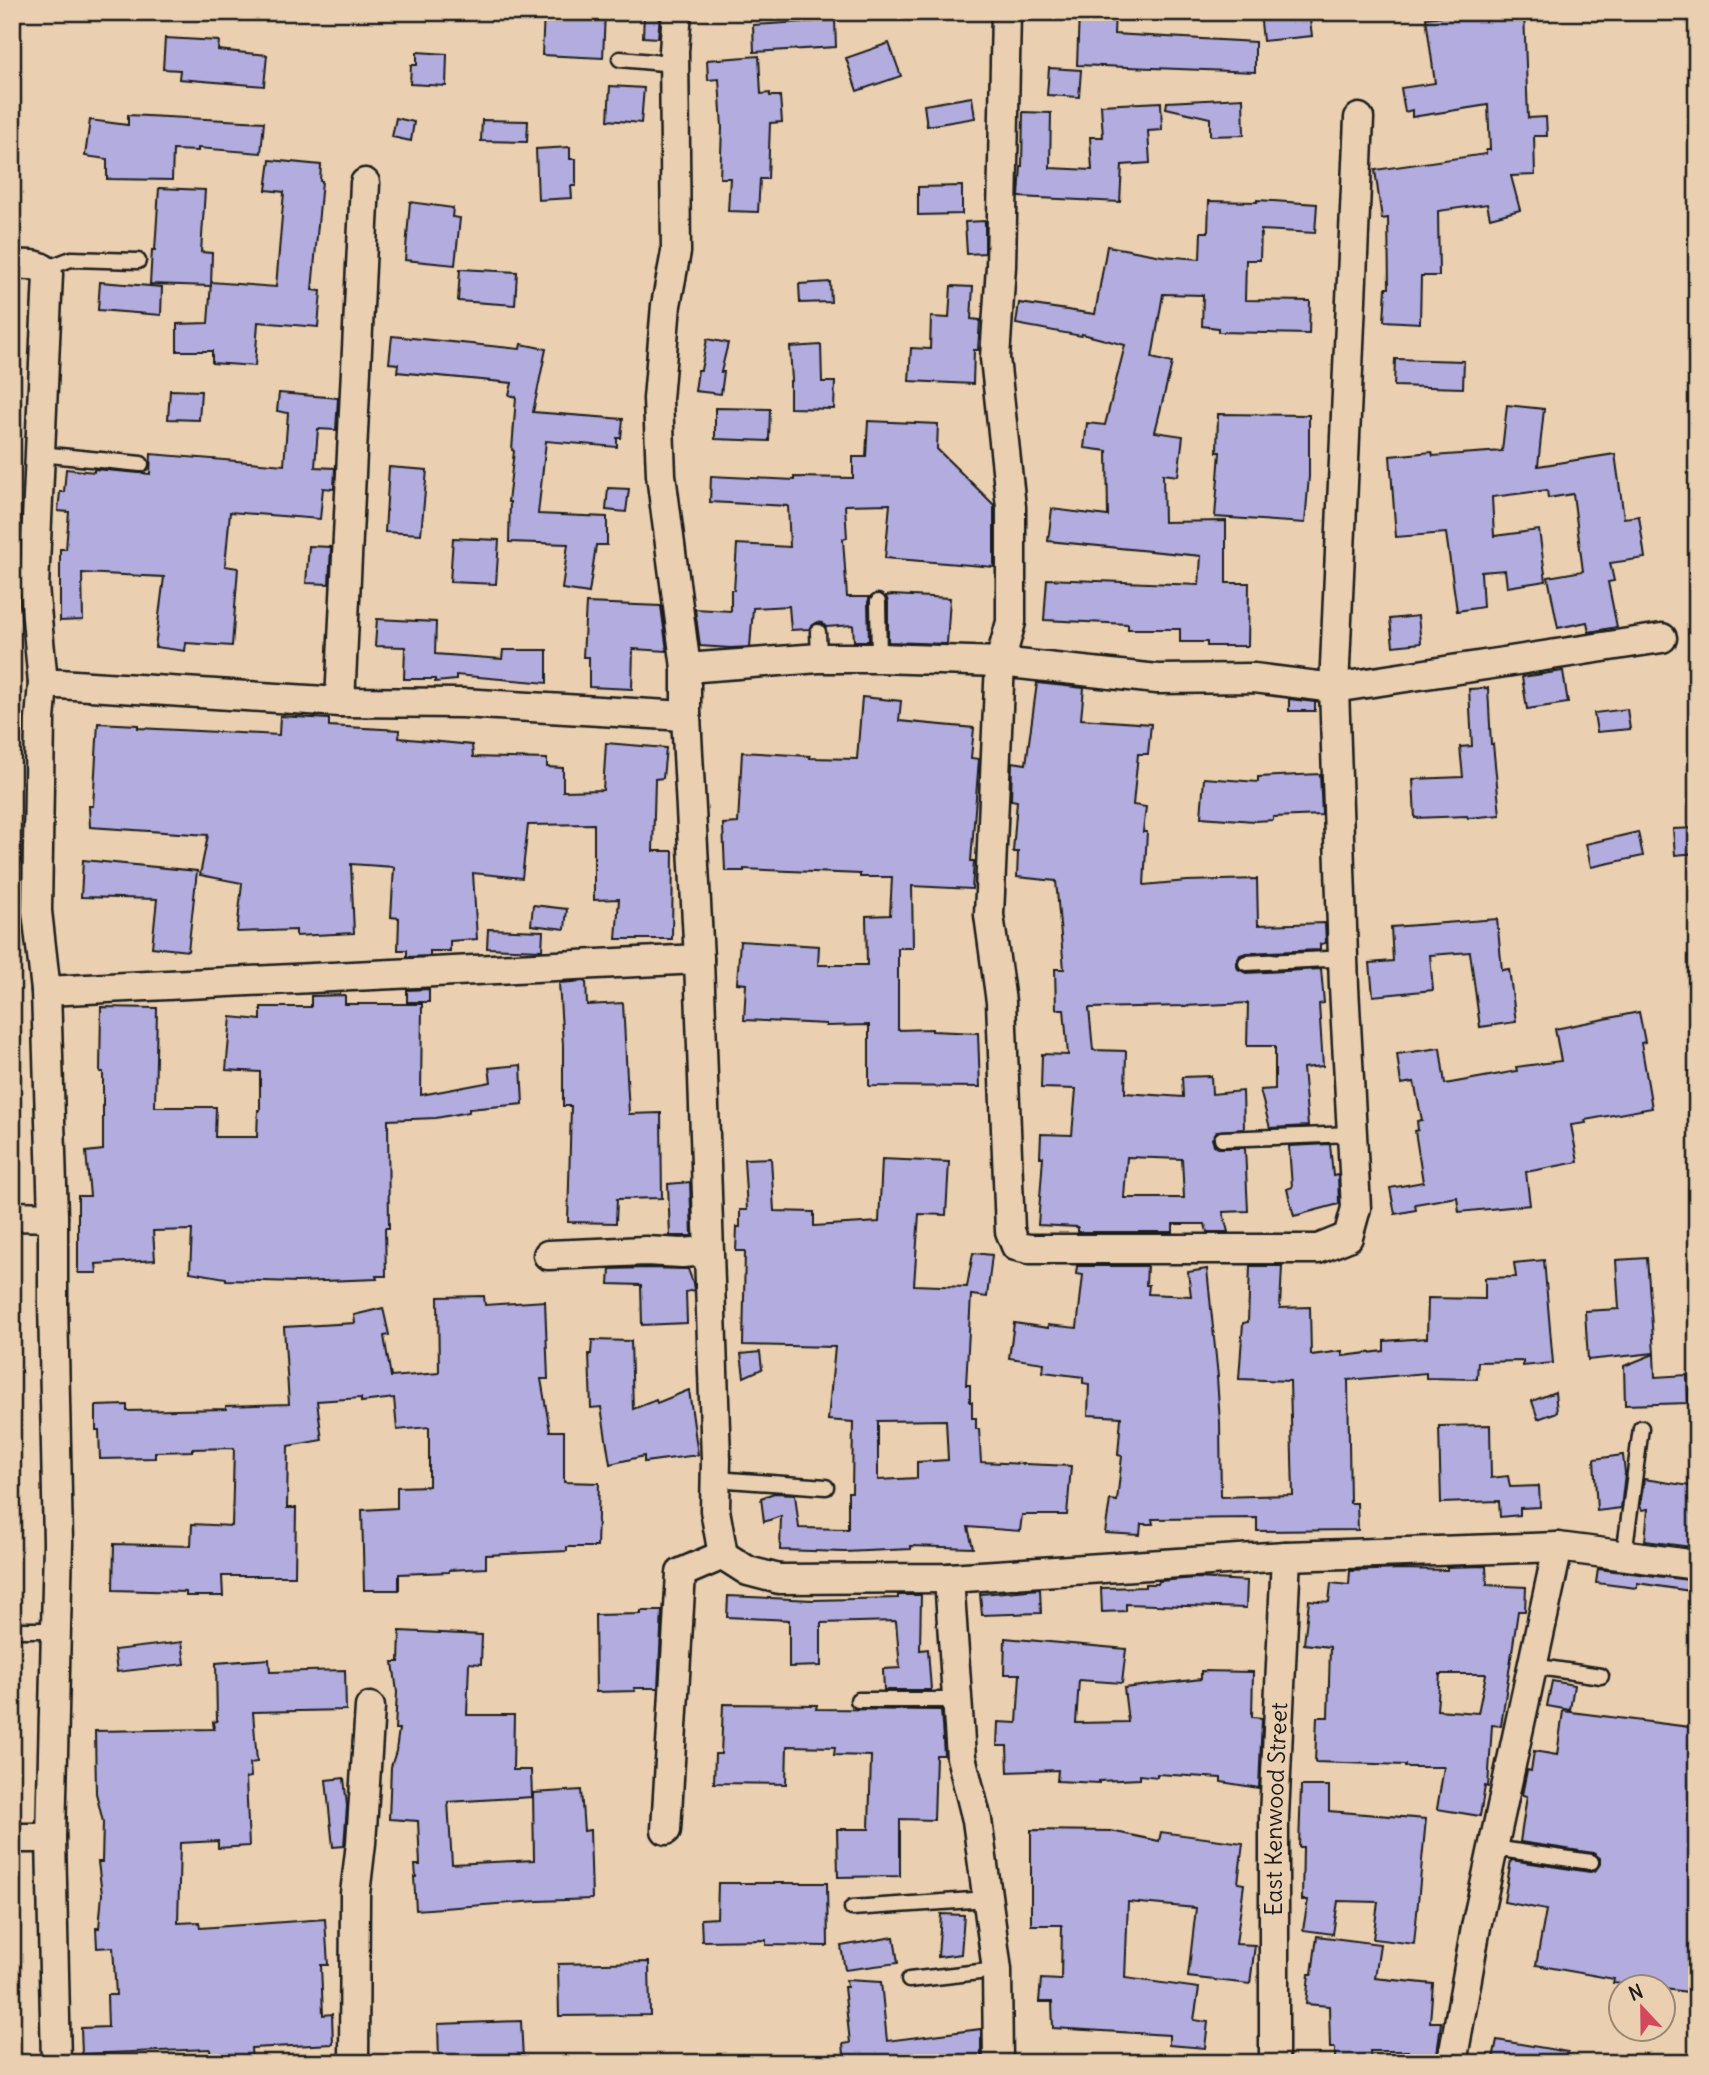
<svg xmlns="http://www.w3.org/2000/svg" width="1709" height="2075" font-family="Delius,sans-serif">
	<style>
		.building { fill: #b2adde; stroke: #1c1c1c; stroke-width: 2; fill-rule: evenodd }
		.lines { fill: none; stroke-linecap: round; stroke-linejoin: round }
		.service-casing { stroke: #1c1c1c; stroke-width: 19 }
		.minor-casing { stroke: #1c1c1c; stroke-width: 33 }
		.service { stroke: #ead0b1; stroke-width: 14 }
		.minor { stroke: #ead0b1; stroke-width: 28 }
		.labels { text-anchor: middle; stroke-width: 5; stroke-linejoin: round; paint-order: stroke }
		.street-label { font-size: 23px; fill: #1c1c1c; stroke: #ead0b1 }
	</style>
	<rect width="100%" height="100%" fill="#ead0b1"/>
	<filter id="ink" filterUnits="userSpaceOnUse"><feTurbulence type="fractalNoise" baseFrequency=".0143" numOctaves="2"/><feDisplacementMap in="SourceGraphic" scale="14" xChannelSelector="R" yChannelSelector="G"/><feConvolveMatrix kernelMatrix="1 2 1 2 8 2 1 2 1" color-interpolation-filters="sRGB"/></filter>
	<g filter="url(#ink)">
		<g class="building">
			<polygon points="544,12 605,12 603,58 542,55"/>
			<polygon points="1079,12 1115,12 1114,34 1255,42 1255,72 1077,65"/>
			<polygon points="1260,12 1309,12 1312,36 1263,41"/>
			<polygon points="1524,12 1528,118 1546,117 1547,136 1534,136 1535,175 1511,176 1520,210 1490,218 1487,204 1438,211 1439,276 1421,276 1420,323 1384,321 1386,288 1389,288 1388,218 1382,219 1375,170 1486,154 1486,150 1490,150 1488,105 1412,117 1412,110 1405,112 1401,88 1435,83 1426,18 1459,14 1460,17"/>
			<polygon points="644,14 660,14 658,38 643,37"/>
			<polygon points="835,20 836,47 754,52 753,25"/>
			<polygon points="165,38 219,41 218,50 267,55 264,86 179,79 180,70 163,69"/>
			<polygon points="889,43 901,76 857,91 846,58"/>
			<polygon points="417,52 447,54 446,86 410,84 411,65 417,65"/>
			<polygon points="759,56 761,94 770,93 770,96 780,96 782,122 770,123 768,179 760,179 758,212 728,211 730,178 720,178 722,128 719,79 708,80 707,60"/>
			<polygon points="1049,68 1081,70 1079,97 1047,95"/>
			<polygon points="610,86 644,88 641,123 608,120"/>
			<polygon points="972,97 975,118 927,126 924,105"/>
			<polygon points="1243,98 1244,135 1210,136 1210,118 1166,108 1167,102"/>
			<polygon points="1161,102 1162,130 1148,131 1150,163 1122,165 1120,202 1019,197 1021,166 1022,166 1023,112 1051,113 1050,168 1092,170 1090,137 1103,137 1101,105"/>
			<polygon points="128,115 264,122 261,153 198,148 198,151 173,150 172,180 107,179 107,159 85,156 90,120 128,125"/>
			<polygon points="396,118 414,122 411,141 392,137"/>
			<polygon points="482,120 528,121 527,142 481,141"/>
			<polygon points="570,147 570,159 576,159 576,186 571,186 572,198 538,200 536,149"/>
			<polygon points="270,160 321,165 320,181 322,181 312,290 321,291 318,327 258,322 255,366 212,363 212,351 177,351 177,324 208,323 211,282 276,287 284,192 266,190"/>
			<polygon points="962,186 962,214 918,215 918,187"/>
			<polygon points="159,188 205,190 201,252 212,253 211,286 150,284 152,250 155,250"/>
			<polygon points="1257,200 1317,204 1315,233 1261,230 1260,260 1246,260 1245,300 1310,301 1309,334 1218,332 1218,328 1202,326 1203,295 1163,294 1152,358 1172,363 1155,432 1183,436 1178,476 1163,474 1164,522 1226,521 1226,583 1249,583 1248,646 1207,646 1207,642 1180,642 1180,629 1128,629 1128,624 1044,620 1047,579 1199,585 1201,556 1048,541 1052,509 1108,516 1107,451 1084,448 1087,423 1105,425 1125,345 1082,334 1081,336 1016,324 1019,303 1095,314 1107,246 1162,256 1200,259 1201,232 1208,232 1209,201 1257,202"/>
			<polygon points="410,202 453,208 452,217 460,218 455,265 405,260"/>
			<polygon points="985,221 985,253 967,254 965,222"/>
			<polygon points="460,269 517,272 515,305 458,301"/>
			<polygon points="100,282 162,287 161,315 98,310"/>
			<polygon points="830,282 831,302 800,303 799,284"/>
			<polygon points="951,286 973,287 971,319 980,320 978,350 974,350 973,384 909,381 911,348 930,349 931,317 949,318"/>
			<polygon points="392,336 520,349 521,344 546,349 533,412 623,419 621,438 617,438 617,447 546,441 538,514 607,517 607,545 596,545 589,593 562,589 568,544 509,542 510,502 508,502 514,451 512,450 516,397 509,395 512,383 397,372 398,364 389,363"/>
			<polygon points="707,339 728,343 721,372 724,372 721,394 695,391 698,370 701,370"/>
			<polygon points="821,345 822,382 835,382 834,409 790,408 790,381 792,381 790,347"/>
			<polygon points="1395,359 1464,361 1463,388 1394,386"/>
			<polygon points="170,390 201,391 199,420 168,419"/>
			<polygon points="279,393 338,398 336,430 318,429 315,467 335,468 334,489 323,488 320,519 230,512 225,566 238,568 232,646 186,643 185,651 155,647 164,577 82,573 83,620 60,621 60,549 66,549 69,512 58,511 60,492 64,492 66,469 94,472 94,469 150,474 151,454 284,465 288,413 277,411"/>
			<polygon points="1507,405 1544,409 1538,466 1615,454 1624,518 1639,516 1645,558 1610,563 1614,581 1608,582 1617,627 1589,632 1587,622 1558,628 1548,577 1583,571 1573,494 1548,498 1547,490 1492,497 1494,536 1539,530 1546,581 1507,587 1505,570 1481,572 1483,607 1457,611 1446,533 1396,537 1390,456 1432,452 1433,456 1502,451"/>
			<polygon points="715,408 770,409 769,441 715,439"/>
			<polygon points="1218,414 1309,415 1309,476 1305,523 1215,517 1220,452 1217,452"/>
			<polygon points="868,421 938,424 937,449 994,505 994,567 885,558 890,504 845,505 847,538 843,539 847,597 870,597 868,602 869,641 854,641 853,625 826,627 822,623 817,622 809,629 791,630 789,606 753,608 750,647 730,648 700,646 695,609 731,611 731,590 734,590 737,544 790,547 788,506 710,502 711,476 794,480 794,477 853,478 853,457 866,457"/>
			<polygon points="389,467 427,470 421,534 385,532"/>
			<polygon points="608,488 629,489 626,512 606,510"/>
			<polygon points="453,538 499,540 496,584 450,582"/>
			<polygon points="309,546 331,547 329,584 306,583"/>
			<polygon points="892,595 950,598 947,644 888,642 888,602 886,596"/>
			<polygon points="586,603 661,606 667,651 633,649 632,689 589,687 589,657 583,657"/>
			<polygon points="1418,616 1421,643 1393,646 1390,619"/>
			<polygon points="377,619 436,622 435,654 502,659 503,650 547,650 547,683 456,675 456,680 435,682 435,679 404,679 405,647 375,646"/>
			<polygon points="1563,671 1568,703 1527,709 1522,677"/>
			<path d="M1037,683L1084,688L1081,719L1151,724L1148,754H1138L1133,805L1146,807L1143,832H1147L1144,885L1187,881L1257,879L1258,925L1325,923L1326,943L1320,944V950L1246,953L1240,955L1236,963L1238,969L1246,973L1321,969L1324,1003L1319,1004L1323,1066L1303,1068L1308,1126L1270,1128L1260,1090L1275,1089V1046H1247L1248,1003L1184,1006L1089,1008L1093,1050L1126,1051L1125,1093L1183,1097L1182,1077L1211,1076L1212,1094L1243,1091L1244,1129L1217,1131L1212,1139L1214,1145L1218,1148H1245L1248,1211L1223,1212L1228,1232H1207L1205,1224H1173V1232H1078V1227L1038,1225L1043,1157H1040L1041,1134L1072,1135L1076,1089L1041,1088L1042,1054L1068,1055L1064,1009H1056L1055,969H1064L1056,881L1017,877L1018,852H1013L1017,801L1011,800L1012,762L1026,764ZM1127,1157L1182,1159L1184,1198H1124Z"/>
			<polygon points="1488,688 1491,744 1493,744 1500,815 1468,818 1467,816 1415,818 1413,779 1463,777 1460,747 1472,746 1469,689"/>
			<polygon points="862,697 901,701 899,721 974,728 971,758 979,759 971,861 974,861 972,889 912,886 913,948 898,948 898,1030 932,1029 932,1031 978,1033 980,1087 869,1086 869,1025 826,1026 826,1024 744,1020 746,984 737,983 740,941 819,946 818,965 867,965 866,916 890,915 892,877 860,877 860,874 744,869 744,871 725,871 723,824 738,823 742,752 810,756 810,758 857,759"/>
			<polygon points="1289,699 1315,702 1315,711 1289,711"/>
			<polygon points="1627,709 1630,729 1597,732 1594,713"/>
			<polygon points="280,716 329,719 329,726 400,730 399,738 472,745 473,757 547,759 547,767 563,768 563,791 603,790 606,743 666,748 663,778 655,779 653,851 673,851 672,939 616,939 619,899 594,900 594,824 528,825 522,878 473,873 477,939 450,941 450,951 430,951 430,956 407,957 407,950 398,950 399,918 391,917 394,867 351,864 354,933 296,936 296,930 237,932 242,883 200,875 208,835 90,827 89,806 93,806 98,723 138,725 138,728 279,735"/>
			<polygon points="1320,774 1322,815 1273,817 1273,820 1254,821 1201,817 1204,778 1258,782 1258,777"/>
			<polygon points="1697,828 1697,853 1675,855 1673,829"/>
			<polygon points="1638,832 1643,856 1591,867 1586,844"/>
			<polygon points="83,860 197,871 188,951 152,947 157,899 81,897"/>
			<polygon points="533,905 567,909 565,929 531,925"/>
			<polygon points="1497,919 1502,970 1509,969 1516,1022 1480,1027 1470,952 1430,955 1433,990 1373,996 1370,963 1393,961 1391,927"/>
			<polygon points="488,929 543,931 542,950 487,948"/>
			<polygon points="586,981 587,1005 623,1003 629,1114 661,1113 662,1198 617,1199 616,1223 568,1222 571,1106 563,1106 563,1045 559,983"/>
			<polygon points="429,989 429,1002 407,1002 407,990"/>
			<polygon points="345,995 345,1004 422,1004 421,1095 491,1082 489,1068 521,1065 523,1104 469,1109 469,1112 436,1118 388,1120 389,1228 385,1228 386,1276 376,1276 377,1279 297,1282 226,1280 226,1278 190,1272 192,1230 153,1231 155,1260 96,1264 97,1273 78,1273 78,1196 90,1196 86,1152 103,1150 103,1072 100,1072 101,1007 157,1008 155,1107 216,1107 215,1137 257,1137 258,1110 260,1110 260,1072 226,1070 231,1017 261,1020 261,1007 311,1007 311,996"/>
			<polygon points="1639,1012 1645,1042 1641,1043 1652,1108 1585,1120 1586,1123 1571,1125 1578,1162 1526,1172 1530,1205 1459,1212 1457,1197 1415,1204 1416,1210 1395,1214 1390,1188 1423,1182 1415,1131 1418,1130 1417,1121 1422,1120 1414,1082 1401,1084 1397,1054 1440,1048 1445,1084 1517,1071 1516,1067 1561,1061 1555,1029"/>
			<polygon points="1330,1144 1333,1176 1338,1175 1339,1204 1294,1216 1287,1189 1292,1187 1289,1146"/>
			<path d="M771,1158L774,1211L814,1212V1226L879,1222L882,1159L949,1162L946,1215L919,1214L914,1285L967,1287L973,1253L992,1255L987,1297L971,1295L966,1385H970V1402H972V1418H976V1429H979L981,1462L1071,1466L1067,1515H1022L1020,1531L968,1527L973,1548L911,1546V1549L844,1552L780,1550L781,1516L764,1522L761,1498L774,1493L795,1494L799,1528L848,1529V1492H852L853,1422L828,1420L835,1347L743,1345L745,1251H736L737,1227H740V1210H747L744,1159ZM946,1420L948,1460L917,1462V1478L878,1480V1421Z"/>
			<polygon points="690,1182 692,1236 670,1236 668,1184"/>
			<polygon points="1647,1258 1654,1353 1588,1360 1585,1311 1619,1309 1616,1260"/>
			<polygon points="1544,1260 1553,1363 1523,1366 1523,1361 1478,1362 1477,1379 1426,1378 1426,1373 1348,1380 1350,1503 1357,1503 1358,1530 1257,1531 1257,1518 1152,1519 1153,1524 1141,1524 1140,1535 1105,1533 1110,1500 1117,1501 1122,1456 1118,1455 1121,1417 1088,1415 1089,1384 1083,1383 1083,1377 1043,1372 1044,1363 1009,1358 1014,1323 1048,1328 1048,1325 1077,1328 1083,1275 1076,1274 1077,1266 1147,1266 1146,1285 1149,1285 1148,1294 1191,1296 1188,1272 1207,1269 1218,1377 1217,1377 1220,1423 1221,1497 1293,1495 1290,1381 1239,1379 1243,1323 1248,1322 1250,1266 1282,1266 1280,1308 1310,1307 1311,1355 1342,1351 1342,1356 1384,1351 1384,1341 1427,1338 1428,1298 1485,1299 1485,1278 1516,1277 1514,1263"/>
			<polygon points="646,1268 688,1269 693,1283 694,1290 686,1292 687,1323 642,1325 641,1285 609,1284 610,1269"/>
			<polygon points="484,1296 485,1305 545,1301 548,1379 541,1379 550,1431 564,1431 564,1482 599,1483 597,1547 567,1547 567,1551 486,1555 486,1568 449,1570 449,1572 399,1574 399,1590 364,1590 362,1510 397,1508 397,1487 429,1486 429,1427 397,1430 394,1398 361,1402 361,1398 317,1401 322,1440 288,1446 287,1508 296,1508 295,1576 222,1576 223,1596 186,1596 186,1592 113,1590 114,1544 191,1546 192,1524 232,1526 234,1448 192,1449 192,1451 155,1452 155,1458 100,1459 99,1430 96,1430 96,1406 127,1405 127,1411 226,1409 226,1406 289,1404 284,1327 355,1323 354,1315 383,1308 389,1335 384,1336 391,1377 439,1373 438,1297"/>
			<polygon points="592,1340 631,1341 633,1409 656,1400 657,1403 689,1390 698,1455 644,1462 644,1456 610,1464 601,1407 591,1408 589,1354 591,1354"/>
			<polygon points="760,1352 762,1369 744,1377 741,1354"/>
			<polygon points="1654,1354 1655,1377 1687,1375 1688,1403 1625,1405 1624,1366"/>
			<polygon points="1555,1392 1557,1412 1538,1419 1532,1401"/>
			<polygon points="1490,1425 1491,1478 1508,1476 1510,1487 1539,1486 1540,1507 1520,1508 1520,1515 1500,1517 1499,1501 1441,1503 1439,1426"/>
			<polygon points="1623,1455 1625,1473 1621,1508 1597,1511 1594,1459"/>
			<polygon points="1644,1479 1697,1487 1691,1547 1645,1541 1648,1509 1642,1510 1640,1506"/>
			<path d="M1486,1566L1487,1585L1526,1587L1525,1611H1518L1501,1726L1492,1725L1488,1787L1485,1786L1480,1816L1437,1809L1444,1767H1405V1765L1315,1762L1317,1717H1328L1330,1647L1304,1644L1309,1600L1329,1602L1331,1583L1349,1585L1350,1571L1401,1569L1447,1570V1567ZM1440,1674H1486L1478,1713L1437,1710Z"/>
			<polygon points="1598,1569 1697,1581 1697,1592 1637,1583 1637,1588 1596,1583"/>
			<polygon points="1197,1578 1247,1581 1246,1608 1126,1604 1126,1611 1102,1612 1101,1588 1145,1587 1145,1584 1158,1584 1159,1581"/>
			<polygon points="1040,1589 1041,1613 982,1615 980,1594"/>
			<polygon points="898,1595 921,1595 920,1650 928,1649 931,1690 884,1690 883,1669 900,1668 896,1621 821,1623 821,1666 789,1667 789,1620 727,1617 728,1596 813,1600 898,1598"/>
			<polygon points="641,1611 662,1611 658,1688 634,1688 635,1691 596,1692 595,1615 641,1614"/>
			<polygon points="400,1631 482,1635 481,1664 469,1663 467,1715 514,1715 513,1770 531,1770 532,1797 448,1802 452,1864 534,1860 533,1793 581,1790 584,1831 590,1830 592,1899 538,1901 416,1910 414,1877 416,1877 415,1865 420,1865 418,1821 389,1819 391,1767 396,1751 399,1729 395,1729 397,1692 393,1662 399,1662"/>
			<polygon points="1005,1638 1126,1649 1122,1683 1079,1680 1076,1723 1128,1722 1124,1688 1201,1679 1201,1671 1253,1672 1252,1717 1262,1718 1259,1788 1221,1782 1221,1778 1157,1774 1157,1777 1140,1775 1140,1779 1099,1781 1099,1783 1057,1781 1058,1770 1008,1772 1007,1746 997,1746 998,1722 1017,1723 1020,1674 1004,1674"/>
			<polygon points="182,1642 185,1664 117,1672 114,1650"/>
			<polygon points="269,1659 270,1672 345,1670 346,1710 253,1712 257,1762 250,1763 251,1777 246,1778 249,1846 218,1848 218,1841 180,1843 178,1923 199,1922 200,1928 325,1919 328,1965 321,1965 323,2015 332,2014 333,2044 251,2048 252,2063 211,2063 210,2049 82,2054 81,2028 108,2027 107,1995 116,1995 113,1947 97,1948 96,1928 99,1928 102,1894 98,1862 102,1862 103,1822 96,1793 95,1731 214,1729 213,1722 217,1721 216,1663"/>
			<polygon points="1552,1681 1574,1685 1570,1710 1547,1706"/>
			<polygon points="723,1704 817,1705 816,1709 941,1710 944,1755 936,1755 934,1820 900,1819 900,1876 838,1877 837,1829 869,1829 871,1756 834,1755 835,1747 787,1746 786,1784 714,1783 715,1754 721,1754"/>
			<polygon points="1563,1711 1697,1728 1697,1993 1613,1983 1614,1979 1536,1965 1546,1910 1504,1902 1511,1860 1590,1872 1595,1871 1600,1864 1600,1858 1593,1853 1520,1842 1527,1796 1522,1795 1527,1770 1531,1771 1534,1751 1557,1755"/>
			<polygon points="344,1778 347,1806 344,1846 333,1847 326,1780"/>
			<polygon points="1301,1786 1329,1786 1329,1811 1426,1819 1414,1944 1373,1939 1378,1902 1338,1901 1333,1934 1303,1930 1308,1900 1302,1900 1303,1847 1299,1847"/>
			<polygon points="1031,1830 1111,1831 1159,1841 1161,1832 1243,1843 1238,1883 1244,1884 1236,1944 1255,1945 1250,1984 1188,1977 1196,1908 1128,1902 1125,1978 1199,1988 1194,2020 1208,2022 1205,2048 1169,2045 1169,2035 1053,2028 1052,2002 1039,2002 1041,1979 1061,1980 1062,1925 1031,1925"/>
			<polygon points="718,1883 827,1883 828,1946 766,1945 766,1940 702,1941 701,1919 717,1918"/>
			<polygon points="941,1914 964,1915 961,1954 938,1957"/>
			<polygon points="1317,1936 1380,1944 1375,1978 1433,1984 1430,2022 1441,2022 1436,2063 1408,2063 1408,2051 1370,2051 1371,2063 1335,2063 1335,2048 1330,2048 1329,2006 1306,2004 1309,1974 1312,1974"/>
			<polygon points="894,1937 898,1963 845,1970 841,1946"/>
			<polygon points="649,1962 650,2015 559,2016 558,1964"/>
			<polygon points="846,1980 881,1982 887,2041 981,2029 981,2058 949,2063 845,2063 843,2044 850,2043 844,1987 847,1987"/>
			<polygon points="521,2021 523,2058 439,2061 438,2024"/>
			<polygon points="1497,2040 1568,2052 1567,2063 1492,2063"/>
		</g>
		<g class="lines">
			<defs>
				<g id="service">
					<polyline points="620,59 674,64"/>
					<polyline points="45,269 71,259 138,261"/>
					<polyline points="40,454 141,464"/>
					<polyline points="878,602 879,658"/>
					<polyline points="818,632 819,658"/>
					<polyline points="1246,963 1327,959 1343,961"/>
					<polyline points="1222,1139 1352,1134"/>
					<polyline points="715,1479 826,1487"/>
					<polyline points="1624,1555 1641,1428"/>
					<polyline points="12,1630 57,1630"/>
					<polyline points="1532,1666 1601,1676"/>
					<polyline points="858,1700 956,1700"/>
					<polyline points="1493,1848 1591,1862"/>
					<polyline points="852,1908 988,1899"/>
					<polyline points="909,1980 997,1970"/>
				</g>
				<g id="minor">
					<polyline points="677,12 674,51 676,252 666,305 658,399 661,475 686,668 686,716 699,959 716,1459 715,1510 723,1555 748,1571 779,1579 949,1578 1286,1556 1558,1547 1697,1565"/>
					<polyline points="1006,12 1001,266 995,358 1011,507 1011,622 1000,662 989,915 1001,1002 1010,1231 1016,1246 1029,1249 1318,1249 1348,1237 1356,1208 1344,987 1334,688 1359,118"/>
					<path d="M12,265C25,265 41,262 48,274L34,587L43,683L340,702L462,703L686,716"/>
					<polyline points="686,668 819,658 879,658 1000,662 1157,679 1254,678 1334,688 1662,638"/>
					<polyline points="43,683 40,720 37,911 46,991 53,1217 53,1302 58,1543 51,1838 56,2063"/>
					<polyline points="340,702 365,183"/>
					<polyline points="46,991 699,959"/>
					<polyline points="12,1216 53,1217"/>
					<polyline points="548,1255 646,1251 682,1253 708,1251"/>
					<polyline points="949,1578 961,1757 977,1820 997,1970 998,2063"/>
					<polyline points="666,1830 681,1573 723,1555"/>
					<polyline points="12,1838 51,1838"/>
					<polyline points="354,2063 355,1894 361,1843 370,1707"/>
					<path id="s1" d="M1274,2063V1817L1286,1556"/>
					<polyline points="1452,2063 1476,1927 1558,1547"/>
				</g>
			</defs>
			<use href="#service" class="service-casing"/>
			<use href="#minor" class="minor-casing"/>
			<use href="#service" class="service"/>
			<use href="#minor" class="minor"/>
		</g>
	</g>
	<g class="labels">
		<g class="street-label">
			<text dy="8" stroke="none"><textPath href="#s1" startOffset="254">East Kenwood Street</textPath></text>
		</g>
	</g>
	<rect width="1709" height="2075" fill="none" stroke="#ead0b1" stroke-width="42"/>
	<rect x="21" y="21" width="1667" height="2033" fill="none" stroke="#1c1c1c" stroke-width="2.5" filter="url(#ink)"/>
	<g transform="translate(1642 2008) rotate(338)"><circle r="33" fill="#ead0b1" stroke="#988875" stroke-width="2"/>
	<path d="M0-5L12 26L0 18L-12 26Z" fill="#d1495b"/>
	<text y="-10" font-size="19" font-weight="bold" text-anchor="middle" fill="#1c1c1c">N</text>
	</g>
</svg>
